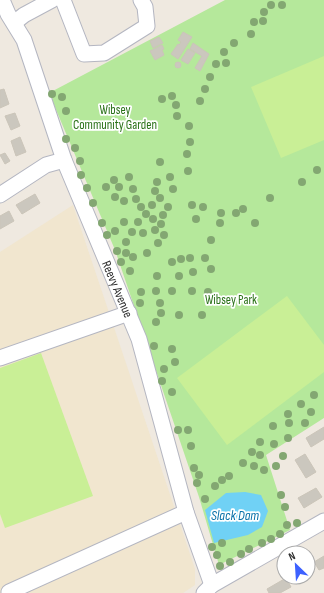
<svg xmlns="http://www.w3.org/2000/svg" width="324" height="593" font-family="'Sofia Sans Condensed',sans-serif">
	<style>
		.education { fill: #f1e6cf }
		.green { fill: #b5e89b }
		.pitch { fill: #c9ef96 }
		.water { fill: #70d1f5 }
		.building { fill: #cbc7be; stroke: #cbc5b9 }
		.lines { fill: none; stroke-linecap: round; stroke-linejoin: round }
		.minor-casing { stroke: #b4b6c1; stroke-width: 17 }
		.minor { stroke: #fff; stroke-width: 15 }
		.tree { fill: #83a772 }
		.labels { text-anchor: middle; stroke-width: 3.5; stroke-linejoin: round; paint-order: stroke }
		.park-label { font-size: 13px; fill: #2a7118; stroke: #fff }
		.street-label { font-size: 13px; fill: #2e2e2e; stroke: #fff }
		.water-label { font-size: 14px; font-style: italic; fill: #0770a8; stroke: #fff }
	</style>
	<rect width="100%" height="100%" fill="#efe9e0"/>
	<polygon class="education" points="73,205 195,569 195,585 183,593 0,593 0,252"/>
	<polygon class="green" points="225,0 324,0 324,418 266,455 290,530 219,565 199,497 115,250 49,93"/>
	<g class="pitch">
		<polygon points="324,56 324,140 281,158 251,87"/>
		<polygon points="287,296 324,345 324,372 227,445 177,378"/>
		<polygon points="41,353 93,496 5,528 0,514 0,368"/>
	</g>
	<polygon class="water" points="245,492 261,495 268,511 262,527 248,535 214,543 205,510 226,493"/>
	<g class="building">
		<polygon points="183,32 192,37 178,59 171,54 178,44 179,45 181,42 178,40"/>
		<polygon points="159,37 163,43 153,48 150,41"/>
		<polygon points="193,43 209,54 200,71 195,68 202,56 190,49"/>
		<polygon points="162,45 164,49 162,50 164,55 155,60 150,51"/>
		<polygon points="188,49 195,53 188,64 181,60"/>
		<circle cx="178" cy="65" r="3"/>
		<polygon points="4,89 9,104 0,108 0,90"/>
		<polygon points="15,113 20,126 11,130 5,116"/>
		<polygon points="20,137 26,152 16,156 11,141"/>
		<polygon points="5,153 10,161 5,164 0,155"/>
		<polygon points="35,194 40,203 22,214 16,205"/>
		<polygon points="9,211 14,221 0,229 0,216"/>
		<polygon points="324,427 324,439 311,447 306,438"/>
		<polygon points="305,454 316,472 306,478 295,460"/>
		<polygon points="316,488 322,497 304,508 298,498"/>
		<polygon points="324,556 324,568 319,570 314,562"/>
		<polygon points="308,564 314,572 308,576"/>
		<polygon points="291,577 307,577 296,584"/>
		<polygon points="286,578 291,587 280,593 269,593 267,589"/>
	</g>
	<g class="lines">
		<defs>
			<g id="minor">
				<path id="s1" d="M2,0L8,14L24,40L64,160L139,339L186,512L212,585"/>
				<polyline points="63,0 84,54 104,53 147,26 145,7 141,0"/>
				<polyline points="14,23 24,15 52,0"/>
				<polyline points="0,195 46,165 64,160"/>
				<polyline points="0,358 129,313"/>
				<polyline points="9,592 186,512"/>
				<polyline points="204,593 212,585 324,521"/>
			</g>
		</defs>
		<use href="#minor" class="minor-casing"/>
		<use href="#minor" class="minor"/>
	</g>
	<g class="tree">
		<circle cx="271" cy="5" r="4"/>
		<circle cx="282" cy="5" r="4"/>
		<circle cx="264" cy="12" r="4"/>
		<circle cx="263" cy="21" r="4"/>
		<circle cx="254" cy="22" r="4"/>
		<circle cx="251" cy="34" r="4"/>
		<circle cx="234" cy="43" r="4"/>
		<circle cx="224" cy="52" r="4"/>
		<circle cx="226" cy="63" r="4"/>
		<circle cx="216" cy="64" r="4"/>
		<circle cx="210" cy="77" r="4"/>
		<circle cx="205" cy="89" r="4"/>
		<circle cx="52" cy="94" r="4"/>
		<circle cx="172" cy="96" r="4"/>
		<circle cx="62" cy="97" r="4"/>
		<circle cx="162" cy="99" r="4"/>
		<circle cx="200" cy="101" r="4"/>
		<circle cx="176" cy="105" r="4"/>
		<circle cx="66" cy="111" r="4"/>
		<circle cx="177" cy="116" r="4"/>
		<circle cx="189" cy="126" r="4"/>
		<circle cx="66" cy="139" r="4"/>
		<circle cx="190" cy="142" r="4"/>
		<circle cx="75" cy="148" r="4"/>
		<circle cx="187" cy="154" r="4"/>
		<circle cx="80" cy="161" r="4"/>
		<circle cx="160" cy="162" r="4"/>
		<circle cx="317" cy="170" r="4"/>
		<circle cx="188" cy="171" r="4"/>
		<circle cx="81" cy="175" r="4"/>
		<circle cx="129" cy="177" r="4"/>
		<circle cx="170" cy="177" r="4"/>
		<circle cx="114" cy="180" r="4"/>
		<circle cx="157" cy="182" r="4"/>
		<circle cx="302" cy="182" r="4"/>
		<circle cx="106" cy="187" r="4"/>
		<circle cx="119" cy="187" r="4"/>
		<circle cx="87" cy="188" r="4"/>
		<circle cx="133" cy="189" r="4"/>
		<circle cx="173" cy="189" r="4"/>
		<circle cx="155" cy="191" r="4"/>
		<circle cx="115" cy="197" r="4"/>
		<circle cx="160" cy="198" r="4"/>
		<circle cx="270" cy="198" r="4"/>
		<circle cx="136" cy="199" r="4"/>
		<circle cx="124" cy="201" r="4"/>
		<circle cx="93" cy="203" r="4"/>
		<circle cx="152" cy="205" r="4"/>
		<circle cx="192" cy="205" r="4"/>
		<circle cx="141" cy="207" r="4"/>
		<circle cx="168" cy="207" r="4"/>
		<circle cx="203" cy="207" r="4"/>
		<circle cx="243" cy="209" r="4"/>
		<circle cx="221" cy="213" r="4"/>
		<circle cx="236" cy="213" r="4"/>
		<circle cx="146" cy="214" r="4"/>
		<circle cx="163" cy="215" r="4"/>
		<circle cx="153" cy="219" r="4"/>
		<circle cx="196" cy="219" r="4"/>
		<circle cx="124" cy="222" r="4"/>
		<circle cx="138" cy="222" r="4"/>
		<circle cx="102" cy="223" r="4"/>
		<circle cx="220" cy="223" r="4"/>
		<circle cx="255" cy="223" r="4"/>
		<circle cx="161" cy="224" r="4"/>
		<circle cx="155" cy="230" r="4"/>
		<circle cx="115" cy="231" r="4"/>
		<circle cx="132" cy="232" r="4"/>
		<circle cx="143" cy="233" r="4"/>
		<circle cx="107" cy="235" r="4"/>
		<circle cx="164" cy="235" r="4"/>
		<circle cx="211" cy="240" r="4"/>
		<circle cx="126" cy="242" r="4"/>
		<circle cx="158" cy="243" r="4"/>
		<circle cx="117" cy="251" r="4"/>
		<circle cx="126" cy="253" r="4"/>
		<circle cx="147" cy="253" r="4"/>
		<circle cx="133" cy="257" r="4"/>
		<circle cx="190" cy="258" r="4"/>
		<circle cx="205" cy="258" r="4"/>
		<circle cx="181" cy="259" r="4"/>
		<circle cx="121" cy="262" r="4"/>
		<circle cx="172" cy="262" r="4"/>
		<circle cx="211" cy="269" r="4"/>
		<circle cx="130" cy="271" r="4"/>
		<circle cx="193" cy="272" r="4"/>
		<circle cx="157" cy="276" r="4"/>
		<circle cx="179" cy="276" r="4"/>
		<circle cx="156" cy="291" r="4"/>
		<circle cx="172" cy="291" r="4"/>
		<circle cx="192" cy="291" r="4"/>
		<circle cx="141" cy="292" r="4"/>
		<circle cx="208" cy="292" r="4"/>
		<circle cx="140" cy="303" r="4"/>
		<circle cx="160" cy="303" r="4"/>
		<circle cx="161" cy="313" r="4"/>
		<circle cx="179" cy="315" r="4"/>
		<circle cx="202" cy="315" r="4"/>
		<circle cx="156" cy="322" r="4"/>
		<circle cx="154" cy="346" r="4"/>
		<circle cx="172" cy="349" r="4"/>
		<circle cx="175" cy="362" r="4"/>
		<circle cx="164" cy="369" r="4"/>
		<circle cx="162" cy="381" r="4"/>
		<circle cx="172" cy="392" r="4"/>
		<circle cx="314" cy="395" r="4"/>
		<circle cx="301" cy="404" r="4"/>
		<circle cx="311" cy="412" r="4"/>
		<circle cx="288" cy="414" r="4"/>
		<circle cx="289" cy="423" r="4"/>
		<circle cx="305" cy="423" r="4"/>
		<circle cx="273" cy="426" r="4"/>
		<circle cx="178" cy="430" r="4"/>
		<circle cx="188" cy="430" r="4"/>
		<circle cx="288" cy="438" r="4"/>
		<circle cx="260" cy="442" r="4"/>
		<circle cx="274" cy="444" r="4"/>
		<circle cx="191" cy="446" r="4"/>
		<circle cx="252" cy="452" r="4"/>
		<circle cx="260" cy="455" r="4"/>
		<circle cx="283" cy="456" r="4"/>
		<circle cx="243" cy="463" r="4"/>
		<circle cx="254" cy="466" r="4"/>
		<circle cx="276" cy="466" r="4"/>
		<circle cx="194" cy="468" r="4"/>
		<circle cx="264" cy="470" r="4"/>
		<circle cx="199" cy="475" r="4"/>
		<circle cx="229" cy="476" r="4"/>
		<circle cx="222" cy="480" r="4"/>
		<circle cx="197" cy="483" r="4"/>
		<circle cx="215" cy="486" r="4"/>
		<circle cx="281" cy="495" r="4"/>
		<circle cx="205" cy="499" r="4"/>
		<circle cx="285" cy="507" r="4"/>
		<circle cx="297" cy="523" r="4"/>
		<circle cx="287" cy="525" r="4"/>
		<circle cx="280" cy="534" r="4"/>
		<circle cx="271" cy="539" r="4"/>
		<circle cx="222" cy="543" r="4"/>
		<circle cx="262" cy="543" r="4"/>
		<circle cx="212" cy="547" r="4"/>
		<circle cx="249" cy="549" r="4"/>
		<circle cx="241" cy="554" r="4"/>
		<circle cx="217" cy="555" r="4"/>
		<circle cx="230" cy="562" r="4"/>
		<circle cx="220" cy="566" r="4"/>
	</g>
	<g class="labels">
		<g class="park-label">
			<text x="115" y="114">Wibsey<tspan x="115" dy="15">Community Garden</tspan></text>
			<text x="231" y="304">Wibsey Park</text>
		</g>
		<g class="street-label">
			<text dy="5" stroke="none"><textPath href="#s1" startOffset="312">Reevy Avenue</textPath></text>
		</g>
		<g class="water-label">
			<text x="235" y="520">Slack Dam</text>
		</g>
	</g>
	<g transform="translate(296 565) rotate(335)"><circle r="19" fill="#ffffff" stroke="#ababab"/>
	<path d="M0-3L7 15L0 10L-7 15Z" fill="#3d61ff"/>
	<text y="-6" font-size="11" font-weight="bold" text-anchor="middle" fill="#2e2e2e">N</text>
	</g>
</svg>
